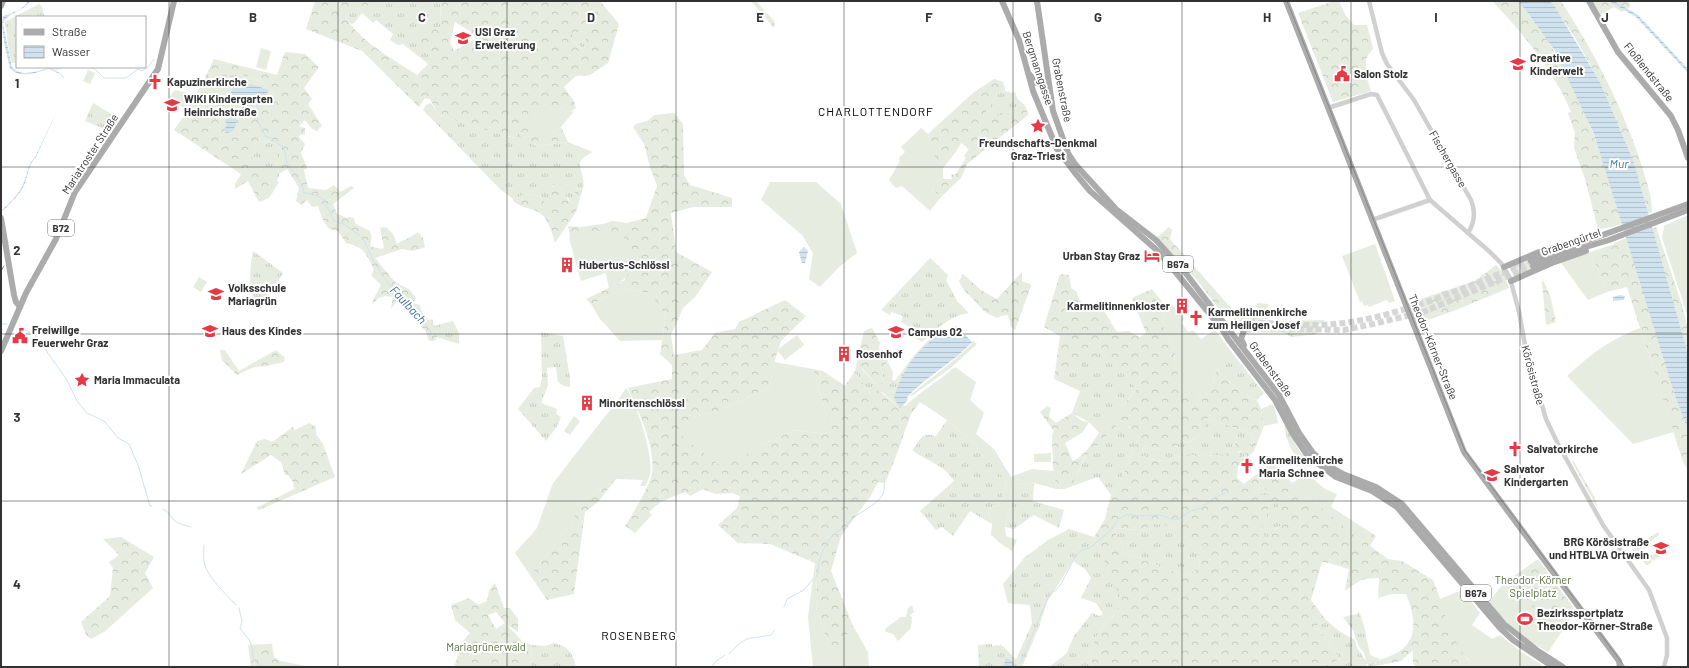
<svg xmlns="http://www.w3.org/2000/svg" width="1689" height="668" font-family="Barlow,sans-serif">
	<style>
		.grass { fill: url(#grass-tufts) }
		.forest { fill: url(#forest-crowns); fill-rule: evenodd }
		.garden { fill: #e6ecdf }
		.water { fill: url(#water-rules) }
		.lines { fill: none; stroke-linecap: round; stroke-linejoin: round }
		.stream { stroke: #cfe2ee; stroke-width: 1 }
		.major-tunnel { stroke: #d6d6d6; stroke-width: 6; stroke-dasharray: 6 3; stroke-linecap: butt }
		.minor { stroke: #d0d0d0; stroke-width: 4.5 }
		.major { stroke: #ababab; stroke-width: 6 }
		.tram { stroke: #888; stroke-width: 1 }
		.grid { fill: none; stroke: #333; stroke-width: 1; stroke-opacity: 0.55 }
		.labels { text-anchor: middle; stroke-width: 4; stroke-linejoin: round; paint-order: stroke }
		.shield { fill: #fff; stroke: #707070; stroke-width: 1 }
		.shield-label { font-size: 10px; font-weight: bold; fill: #333 }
		.poi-label { font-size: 11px; font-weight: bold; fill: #333; stroke: #fff; text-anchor: start }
		.street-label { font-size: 11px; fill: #333; stroke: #fff }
		.park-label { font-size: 11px; fill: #56703f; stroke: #fff }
		.neighbourhood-label { font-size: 12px; letter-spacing: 1px; fill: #000; stroke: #fff }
		.water-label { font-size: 12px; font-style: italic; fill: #3f7597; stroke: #fff }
		.grid-label { font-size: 13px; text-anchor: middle; font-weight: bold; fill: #333; stroke: #fff; stroke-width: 4; stroke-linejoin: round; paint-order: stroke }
	</style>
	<defs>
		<pattern id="grass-tufts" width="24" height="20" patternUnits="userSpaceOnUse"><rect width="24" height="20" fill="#e6ecdf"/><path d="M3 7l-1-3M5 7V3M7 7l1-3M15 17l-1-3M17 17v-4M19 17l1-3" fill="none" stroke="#c6cbc0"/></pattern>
		<pattern id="forest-crowns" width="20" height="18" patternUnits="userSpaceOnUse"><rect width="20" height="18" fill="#e6ecdf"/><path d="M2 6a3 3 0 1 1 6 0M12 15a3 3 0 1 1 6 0" fill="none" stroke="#c6cbc0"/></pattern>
		<pattern id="water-rules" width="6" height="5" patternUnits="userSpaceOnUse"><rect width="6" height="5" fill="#cfe2ee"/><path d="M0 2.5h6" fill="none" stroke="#b2c2cd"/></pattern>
	</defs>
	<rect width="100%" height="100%" fill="#fff"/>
	<g class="grass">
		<polygon points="338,1 440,1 441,27 423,33 425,45 429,54 428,64 403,44 398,45 390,40 393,34 376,20 373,23 362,13 354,23 351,24 344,15"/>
		<polygon points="751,1 756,1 774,21 775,25 773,27"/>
		<polygon points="39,4 41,5 45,17 17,17 17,63 12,63 9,52 5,22"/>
		<polygon points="586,31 586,42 583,49 569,37 572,33"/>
		<polygon points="239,74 259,80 274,94 267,95 262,101 238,111 228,104 220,108 207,102 213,81 224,76"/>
		<path d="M1005,89L1006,92L1009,91L1010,93L1015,92L1018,100L1023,103C1011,112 1004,117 989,116L986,112L999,93Z"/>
		<polygon points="93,103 120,119 112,132 85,121"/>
		<path d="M431,103L439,115L506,136L516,138L518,130L535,146L568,142L593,152C569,163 586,169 583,188H576L572,204L557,183C549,189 550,193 553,201L551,204H547L539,196L527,194L513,199L500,189L423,110L426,105Z"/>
		<polygon points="260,141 273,142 282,150 275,168 280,173 277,181 262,172 251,159"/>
		<path d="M253,251L283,273L259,311C248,294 249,270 253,251Z"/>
		<path d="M930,258L948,275L946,280L957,301L969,313C949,316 936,330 922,342L914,337L917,332L901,322L903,316L891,312L890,315L881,310Z"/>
		<polygon points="1528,259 1533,270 1518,276 1513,266"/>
		<polygon points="1245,318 1275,321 1325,320 1318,325 1317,334 1292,337 1284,333 1252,332 1245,335 1239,320"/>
		<polygon points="453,321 459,333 459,344 436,337 434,331 434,326"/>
		<path d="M956,326L972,342C952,363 927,376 907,397L908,400L900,408L882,392L872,396L858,376L861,368L878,387H882L883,368L888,362L893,373L892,380L895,381L914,355L933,336Z"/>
		<path d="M541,332L563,336L570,378V387C555,385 558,380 556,367L547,368L548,385L541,403L557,409L556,414L561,417L556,428L546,441L518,409L534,388L540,387L542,379Z"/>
		<polygon points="973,340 977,344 953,366 912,396 910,395 948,365 971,345"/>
		<polygon points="1103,350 1137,389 1099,433 1089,422 1072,413 1080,391 1054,379 1080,367"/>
		<polygon points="1236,358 1264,393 1257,400 1248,397 1216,371"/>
		<path d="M1207,418L1252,434C1254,444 1248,450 1243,457H1239L1238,453L1243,450L1236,441L1232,452L1220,455L1196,456L1185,454L1166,461L1147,459L1142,453L1143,446L1165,451V444L1183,440L1187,443C1202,436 1201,433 1207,418Z"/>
		<path d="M1124,419L1134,434L1139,438L1118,486L1111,495L1098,477L1064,489C1077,480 1078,471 1085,458C1090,449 1115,425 1124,419Z"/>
		<path d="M947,420L977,445L978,451C986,455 1002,475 1007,483L999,505L988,508L992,524L970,511L953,536L942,527L936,530L920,511L954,481C943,463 927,462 912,450C923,439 919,432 936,436Z"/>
		<path d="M1284,421L1298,449L1307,460V461C1292,462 1284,433 1284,421Z"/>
		<polygon points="1573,460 1595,498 1598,509 1572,462"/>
		<polygon points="1034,483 1033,501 1064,510 1059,528 1034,515 1014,529 1005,527 1016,485"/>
		<polygon points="1260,487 1270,491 1270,495 1253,495 1255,491"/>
		<polygon points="1276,500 1282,513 1282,525 1275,529 1270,539 1265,538 1260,530 1265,523 1269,504"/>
		<polygon points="1150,522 1178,528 1205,540 1197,556 1200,563 1199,568 1185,576 1123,552 1121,540 1114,532 1116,528 1146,531"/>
		<polygon points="1069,529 1094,537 1123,601 1113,616 1101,628 1087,657 1092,662 1090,667 1049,667 1066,654 1074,636 1092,613 1099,616 1103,614 1096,603 1081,598 1091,578 1085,569 1073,561 1047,602 1039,627 1022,667 979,667 978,645 992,644 992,646 994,646 995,645 999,646 1000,644 1004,647 1015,659 1017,658 1032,623 1030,605 1008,603 1003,584 1024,558 1048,540"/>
		<polygon points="1658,532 1659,535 1644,546 1646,548 1643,549 1639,544"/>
		<polygon points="1638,544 1640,546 1638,549 1640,547 1652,562 1648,565 1646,565 1633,550"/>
		<polygon points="1664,547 1667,551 1653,561 1647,553 1649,552 1652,556"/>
		<polygon points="1359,611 1365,630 1370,655 1380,659 1371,667 1369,667 1367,664 1366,667 1322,667 1340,659 1316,626 1326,620 1339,631 1355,640 1357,648 1366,661 1364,652 1359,647 1353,630 1343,617 1357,614"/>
		<path d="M554,643C569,647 572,652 576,667H531L532,645L545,646Z"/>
	</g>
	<g class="forest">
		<path d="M315,1H382C373,3 360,13 351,10C347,9 344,7 341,7C351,37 392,58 417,75L428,64C429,54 428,48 420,41L422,33L441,27L440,1H600L619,24L608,63L590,75L576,76L564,87L574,101L576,108L570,112L556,105L548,136L561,127L568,142L535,146L521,137L518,131L517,138L506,136L439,115L430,99L425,98L419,107L362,51L306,29ZM455,22L470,31L475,39L454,51L450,42ZM586,31V42L582,49L569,37L572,33Z"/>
		<polygon points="1334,1 1339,1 1346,16 1354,25 1367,25 1373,48 1366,59 1366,76 1371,91 1333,102 1298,13"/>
		<path d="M1492,1H1518C1552,39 1574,86 1593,133C1605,162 1612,194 1622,224L1612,227L1598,229L1585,179L1574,148L1575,133L1568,113L1571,112C1555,72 1522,32 1492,1Z"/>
		<path d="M1550,1H1561C1599,60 1632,125 1650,194C1652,200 1651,206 1652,212L1648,214L1633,160L1600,82L1574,36Z"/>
		<polygon points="1592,1 1628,1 1631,6 1622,12 1614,7 1600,15"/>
		<path d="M285,52L305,54L319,67L304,88L312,99L308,104L322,126L317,131L312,129L305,120L299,126L305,128V134L298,136L305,144L301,153L307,168L304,170L308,188L326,190L334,185L340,192L351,186L354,188L333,204L337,214L347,218L350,217L354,218L355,223C366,231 375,227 370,246L380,249L384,248L380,228L386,227L393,234L397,244C404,239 411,238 418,232L423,238L425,247L413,251L402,249L375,258L396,283L409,289L416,298L413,303L420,305L421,310L428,320L432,319C435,325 433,330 437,336L435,341H429L425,330C420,326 418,323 413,318C407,311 402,310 397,301L391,309L393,297C382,295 379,297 372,305L374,298L381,285L371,275L374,269C365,253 365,247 346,243L338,231L329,229L323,220L318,206L312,207L307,200L301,205L296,201L299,188L287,169L280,173L275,168L282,150L273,142L260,141L252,158L262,172L279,182L269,198L259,202L248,181L235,189V184L241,174L174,130L188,110L171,100L169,97L175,90L196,95L214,59L277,75ZM239,74L259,80L274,94L267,95L262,101L243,108L242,107L238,111L228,104L220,108L207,102L213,81L224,76Z"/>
		<path d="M994,79L1003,82L1005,89L999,93L986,112L989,116C1004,117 1011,112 1023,103L1026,107L1028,115L967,164L961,178L941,197L932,189L937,181L943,178L945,179H952L951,174L955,175L966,158L964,156L969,149L961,143L955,153L940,164C933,157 929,144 928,134L974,92Z"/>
		<path d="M674,113L683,124L684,175L690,185L732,198V207H693L671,213L676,252L712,272L696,296L683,308L671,335L674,355L702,350L715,333L735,329L739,322L785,300L806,316L781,341L774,362L770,387L718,411L693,417L762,445L794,430L827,434L828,420L813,369L823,371L845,386L855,371L864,331L872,328L880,343L879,349L884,352L888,361L883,368L882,387H878L862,368L858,376L871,395L878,390L900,408L903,405L905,406L920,402L911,414L895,459L885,483L878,482L870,497L841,536L831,571L853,626L832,656L818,612L815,563L770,544L738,543L718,525L737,508L740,496L733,493L715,494L703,489L690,496L685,492C672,497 659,501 649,512L652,515L635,533L625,526C633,514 649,487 652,474C656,446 639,413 628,388L672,379V365L660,354L666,316L650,293L625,289L591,304L586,299L625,280L622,236H570L568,226L580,227L603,224L612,221L627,223L646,218L657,186L650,167L644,144L633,127L636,124L647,121L655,115Z"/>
		<path d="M557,183H559L568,200L572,203L576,188H583L576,212L555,243C552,232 548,216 536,211C527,207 522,208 513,201V199L527,194L539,196L547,204H551L553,201L550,200L551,189Z"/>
		<path d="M1169,227L1172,230L1170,239L1231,308L1255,313L1257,303L1268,304V319C1253,318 1240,320 1225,317L1196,279L1157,237Z"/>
		<polygon points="1656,227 1682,305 1688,329 1688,354 1652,229"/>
		<polygon points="1627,238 1675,396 1688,430 1688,470 1683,462 1627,287 1607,292 1590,252 1612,245 1614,246 1614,243"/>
		<polygon points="1496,265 1501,270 1509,288 1461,308 1414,325 1405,304 1475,281"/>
		<polygon points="1022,272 1022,281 1030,284 1031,286 1015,330 1011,327 1008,315 1001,316 998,318 986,313 963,289 959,281 963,274 981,290 997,299"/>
		<path d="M1060,274L1069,275L1071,288L1077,292C1078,306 1090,305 1102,308L1117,332L1128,331L1140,337L1146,333L1132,298L1152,289L1166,307L1162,324L1175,352L1174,364L1199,398L1211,388L1216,371L1248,397L1257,400L1261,409L1264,426L1254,451L1238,466L1237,478L1244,484L1272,462L1292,483L1363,542L1367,530L1376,536L1370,546L1388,559L1402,561L1433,580L1454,635L1467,659L1478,667H1415L1413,662V650L1401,661L1371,667C1382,657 1384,659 1395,654C1420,641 1415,616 1406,594H1391L1378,598L1379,578C1360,578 1360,581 1345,591L1349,569L1329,563L1322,562L1311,600L1326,620L1316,626L1340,659L1322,667H1090L1092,662L1087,657L1101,628L1113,616L1122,601L1094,537L1105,519L1111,495L1118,486L1139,438L1134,434L1125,420H1122L1085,457L1073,483L1064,489H1056L1053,467L1052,435L1054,431L1040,412L1047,406L1051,408L1049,417L1056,423L1072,413L1082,421L1089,422L1083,432L1065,443L1073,461C1088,454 1094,438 1104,426C1115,413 1127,402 1137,389L1103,351L1080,367L1054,379L1060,336L1044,327ZM1207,418L1252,434C1254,444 1248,450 1243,457H1239L1238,452L1243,450L1247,446L1236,441L1232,452L1220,455L1196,456L1185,454L1166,461L1147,459L1142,453L1143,446L1165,451V444L1174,447L1183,440L1187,443C1199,437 1205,432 1207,418ZM1260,487L1270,491V495H1253L1255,491ZM1276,500L1282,513V525L1272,532L1270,539L1265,538L1260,530L1265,523L1269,504ZM1150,522L1178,528L1183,539L1198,541L1205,540L1197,556L1200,563L1199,568L1185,576L1123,552L1121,540L1114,532L1116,528L1146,531Z"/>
		<polygon points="1543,280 1550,295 1556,322 1546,325 1542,282"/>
		<polygon points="220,350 225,350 239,371 276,350 285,358 284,362 266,366 254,367 237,375 222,360"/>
		<polygon points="309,423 316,427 316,434 323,444 335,477 259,510 256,508 294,489 293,482 288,475 285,475 281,462 271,455 241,474 257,441 265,439 272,442 293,427 295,430"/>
		<polygon points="616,479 598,502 585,512 574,594 547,600 530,575 575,519 575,506"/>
		<polygon points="121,537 154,557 145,573 153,588 104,632 91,639 86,635 81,622 110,596 113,568 109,562 119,555 103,539"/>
		<polygon points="1538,559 1573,607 1550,623 1525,613 1503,584"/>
		<path d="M495,583L504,608H510L518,619V632L506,624L522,641L532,645L531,667H454L463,641L470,633L455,620L451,605L469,598L478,605L487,601L489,590ZM496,612L505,623L496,629L488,615Z"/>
		<polygon points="272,644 274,657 280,661 311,667 251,667 248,645"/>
	</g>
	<g class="garden">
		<polygon points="261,48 271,51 266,70 256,67"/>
		<polygon points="88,70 95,73 90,84 83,81"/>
		<polygon points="221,88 225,96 219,105 212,101"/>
		<polygon points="556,105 570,112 574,111 561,127 548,136 534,135 529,117 537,110"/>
		<path d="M921,128L928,134C929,143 934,158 940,164L955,153L943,168V178L937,181L932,189L941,197L930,211L902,186L896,188L889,180L900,161L899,158L905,152L901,147Z"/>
		<polygon points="770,182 816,182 841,204 857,253 839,267 820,287 809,279 813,253 802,235 761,200"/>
		<polygon points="1688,215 1688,317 1662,238 1664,226"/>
		<path d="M570,236H623L635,253C631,275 628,278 609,289L606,273L581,281L569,238Z"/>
		<polygon points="1375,244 1395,301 1389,303 1387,300 1369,307 1368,305 1364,306 1362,301 1360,302 1342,256"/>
		<polygon points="1590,252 1607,292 1588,300 1561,263"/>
		<polygon points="199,277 207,282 201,292 193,287"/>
		<polygon points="625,289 650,293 666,316 662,340 620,341 600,319 591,304"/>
		<polygon points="1171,303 1184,319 1181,322 1188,332 1193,330 1201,339 1215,330 1236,358 1216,371 1211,388 1199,398 1181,383 1174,364 1175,352 1162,324 1166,307"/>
		<path d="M1640,328L1674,432L1633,444L1567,376C1591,354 1609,340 1640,328Z"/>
		<polygon points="797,335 804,345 785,360 777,350"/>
		<polygon points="774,362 813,369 828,420 828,434 794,430 762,445 723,468 678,433 693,417 718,411 770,387"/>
		<path d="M955,367L976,382L970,400L984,413L976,434L994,449L1011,477L1032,469L1054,471L1056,489L1034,483L1016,485L1005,527L1006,536L1017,540L1012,551L1000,543L991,535L992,524L988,508L999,505L1007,483C1002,475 985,455 978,451L977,445L947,420L920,402L905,406C921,391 939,381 955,367Z"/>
		<path d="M626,388C637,403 654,457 650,475C649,478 647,482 645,486H640L643,480L616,479L575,506V519L530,575L515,553L537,528L553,483L618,400Z"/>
		<polygon points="1272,404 1275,409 1278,423 1264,426 1261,409"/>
		<polygon points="574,416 580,421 570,435 564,431"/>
		<polygon points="1051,453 1051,462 1034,462 1034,454"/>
		<polygon points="1307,474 1325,489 1337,494 1331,507 1367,530 1363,542 1292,483"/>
		<polygon points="815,563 818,612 832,655 853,626 868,652 869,667 813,667 808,617"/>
		<path d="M1503,584L1525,612L1537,605L1549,623L1573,607V615L1548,652C1523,639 1508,624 1489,603L1494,595Z"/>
		<path d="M1462,590L1480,613L1472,625L1492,639L1500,635L1520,651L1542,665L1539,667C1529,667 1483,668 1477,666C1457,656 1447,619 1440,599Z"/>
		<polygon points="912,605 914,612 910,615 912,618 911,628 898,641 893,634 886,632 885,629 901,617 906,617 908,608"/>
	</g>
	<g class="water">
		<path d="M28,1H30C23,12 6,13 3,24L12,67C22,78 36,71 49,68C54,70 63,73 64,79L60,74L49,69C37,72 20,80 10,68C7,55 0,29 3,16C12,13 23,10 28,1Z"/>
		<polygon points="1518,1 1550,1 1555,7 1600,82 1633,160 1688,354 1688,430 1675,396 1594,134 1555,51 1528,13"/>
		<polygon points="1609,1 1614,1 1638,15 1688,69 1688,73 1636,17"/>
		<path d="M235,81L248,87L250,84L269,90C262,101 256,106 243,108L233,98L231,92Z"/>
		<path d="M59,107L36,157C28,165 29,173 25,183C21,194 11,202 4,210L1,211C9,203 20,194 24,182C28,173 27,165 35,157Z"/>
		<polygon points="232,118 237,121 234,129 231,132 226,133 224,130 227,125 225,121 227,119"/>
		<polygon points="804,247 808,251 805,263 802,263 799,252"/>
		<polygon points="1620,295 1625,296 1624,300 1613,301 1613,297"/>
		<path d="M956,326L972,342C953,363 926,376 907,397L908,400L900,408L894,398C904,365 923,340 956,326Z"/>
		<polygon points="1006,658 1009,659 1016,666 1003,667"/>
	</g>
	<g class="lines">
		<g class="stream">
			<polyline points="91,67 96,70 104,78 126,78 138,69 142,71 149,66 154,59"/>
			<polyline points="51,69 58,69 65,67"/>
			<polyline points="257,103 258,122 266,137 271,138 284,148 287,163 302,185 304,193 313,194 323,199 334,221 344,224 363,238 374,262 390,286 399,292 403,297 405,304 427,326 431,333"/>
			<polyline points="1,324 7,324"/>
			<polyline points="20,325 25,330 35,335 67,380 77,401 87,413 104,421 118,438 129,444 138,465 150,506 152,506"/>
			<path d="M163,509C168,511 169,514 172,518C177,524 184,525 191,527"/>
			<path d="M845,528C850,514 878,507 883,494C885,490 884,484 884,478"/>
			<path d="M204,545C204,550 203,556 204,561C206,576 226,594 236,605"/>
			<path d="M816,577C819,571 818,565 820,558C823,549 833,529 844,529"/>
			<polyline points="784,607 787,599 804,590 813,579"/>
			<path d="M239,608L242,621L240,628C243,633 249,638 251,644C254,655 250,661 263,667"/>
			<path d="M729,654C747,634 747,640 771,635L775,630"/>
			<polyline points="1021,662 1050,593 1055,591 1061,584 1075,557 1080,551 1091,547 1111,530 1118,519 1129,514 1134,516 1160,515 1172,519 1179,519 1190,511 1202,508 1214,498 1225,493"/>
			<polyline points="712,667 715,662 725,655"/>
		</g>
		<g class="major-tunnel">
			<path d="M1241,325L1249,322C1280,324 1313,327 1344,323C1409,314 1470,285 1531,261"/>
			<polyline points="1244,330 1250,328 1344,330 1373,324 1423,312 1533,266"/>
		</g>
		<g class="minor">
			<path d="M1369,1L1382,53L1387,64L1414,100L1471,200C1476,212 1475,222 1468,233"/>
			<polyline points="1328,108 1371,94 1377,95 1430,200 1490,252 1501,263 1510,278 1519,312 1526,350 1546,419 1559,446 1603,525 1649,590 1667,638 1667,655 1664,667"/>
			<polyline points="1372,220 1430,200"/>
		</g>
		<g class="major">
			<polyline points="1002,1 1019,40 1033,91 1057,149 1075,173 1090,191 1160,253 1222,329 1228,339 1275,400 1293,434 1307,455 1336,477 1372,491 1397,507 1500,628 1513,640 1553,667"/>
			<polyline points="1037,1 1053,111 1068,153 1075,164 1116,209 1156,240 1184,271 1279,395 1299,433 1313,453 1332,468 1343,474 1376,487 1402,504 1504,624 1538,651 1563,667"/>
			<polyline points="1286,1 1464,452 1619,661 1620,667"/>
			<polyline points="1589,1 1618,52 1671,116 1678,130 1688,158"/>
			<polyline points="1,6 3,1"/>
			<polyline points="1030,75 1036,83 1045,83 1048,79"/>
			<polyline points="1,218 14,295 16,302 20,307"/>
			<polyline points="1531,261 1688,204"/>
			<polyline points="1533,266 1576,250 1609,240 1688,210"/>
			<polyline points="1504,267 1539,252 1561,245"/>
			<polyline points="1511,281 1552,263 1586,251"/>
			<polyline points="1229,329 1241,325"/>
			<polyline points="1244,330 1241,339 1244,345"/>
			<polyline points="1,351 26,293 56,239 75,192 158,69 174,1"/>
		</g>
		<g class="tram">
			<polyline points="1287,1 1465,451 1625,667"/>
			<polyline points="1,271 4,266"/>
		</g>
	</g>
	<path class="grid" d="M169,1V667M338,1V667M507,1V667M676,1V667M844,1V667M1013,1V667M1182,1V667M1351,1V667M1520,1V667M1,167H1688M1,334H1688M1,501H1688"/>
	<defs>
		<symbol id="university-bare" viewBox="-9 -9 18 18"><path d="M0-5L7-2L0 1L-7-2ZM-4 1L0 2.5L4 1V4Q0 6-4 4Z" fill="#e63946" stroke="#fff" stroke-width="2.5" paint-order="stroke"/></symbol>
		<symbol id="school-bare" viewBox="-9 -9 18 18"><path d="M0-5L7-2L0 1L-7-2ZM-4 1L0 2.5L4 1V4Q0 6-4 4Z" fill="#e63946" stroke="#fff" stroke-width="2.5" paint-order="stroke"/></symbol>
		<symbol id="civic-bare" viewBox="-9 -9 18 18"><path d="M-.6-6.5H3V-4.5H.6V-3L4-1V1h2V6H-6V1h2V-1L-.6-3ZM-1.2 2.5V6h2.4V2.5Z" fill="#e63946" stroke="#fff" stroke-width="2.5" paint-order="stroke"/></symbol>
		<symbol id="church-bare" viewBox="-9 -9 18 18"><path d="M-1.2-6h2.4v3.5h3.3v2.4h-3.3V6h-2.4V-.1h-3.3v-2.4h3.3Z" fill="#e63946" stroke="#fff" stroke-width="2.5" paint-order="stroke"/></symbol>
		<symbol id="sight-bare" viewBox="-9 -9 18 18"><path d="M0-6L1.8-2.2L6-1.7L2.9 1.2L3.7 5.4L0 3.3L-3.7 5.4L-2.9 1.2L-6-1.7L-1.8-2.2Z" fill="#e63946" stroke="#fff" stroke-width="2.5" paint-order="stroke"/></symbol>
		<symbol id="hotel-bare" viewBox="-9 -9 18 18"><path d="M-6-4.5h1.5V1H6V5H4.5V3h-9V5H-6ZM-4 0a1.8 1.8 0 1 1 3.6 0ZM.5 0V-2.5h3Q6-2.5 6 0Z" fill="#e63946" stroke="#fff" stroke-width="2.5" paint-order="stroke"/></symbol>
		<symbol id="building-bare" viewBox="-9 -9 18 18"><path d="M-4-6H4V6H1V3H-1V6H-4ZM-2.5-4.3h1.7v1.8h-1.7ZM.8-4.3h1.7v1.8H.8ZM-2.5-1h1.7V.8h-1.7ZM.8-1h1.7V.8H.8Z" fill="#e63946" stroke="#fff" stroke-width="2.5" paint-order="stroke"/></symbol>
		<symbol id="stadium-bare" viewBox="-9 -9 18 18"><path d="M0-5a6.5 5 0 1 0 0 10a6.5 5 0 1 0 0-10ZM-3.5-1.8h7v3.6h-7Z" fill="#e63946" stroke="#fff" stroke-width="2.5" paint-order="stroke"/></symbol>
	</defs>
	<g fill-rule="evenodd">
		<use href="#university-bare" x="452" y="27" width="22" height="22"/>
		<use href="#school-bare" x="1507" y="53" width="22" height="22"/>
		<use href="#civic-bare" x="1331" y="63" width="22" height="22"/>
		<use href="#church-bare" x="144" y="71" width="22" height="22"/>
		<use href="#school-bare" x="161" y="94" width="22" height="22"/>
		<use href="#sight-bare" x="1027" y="115" width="22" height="22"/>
		<use href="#hotel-bare" x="1141" y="245" width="22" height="22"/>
		<use href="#building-bare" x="556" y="254" width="22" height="22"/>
		<use href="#school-bare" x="205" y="283" width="22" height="22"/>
		<use href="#building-bare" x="1171" y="295" width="22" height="22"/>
		<use href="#church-bare" x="1185" y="307" width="22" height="22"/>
		<use href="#school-bare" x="199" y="320" width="22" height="22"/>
		<use href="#university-bare" x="885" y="321" width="22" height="22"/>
		<use href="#civic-bare" x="9" y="325" width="22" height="22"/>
		<use href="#building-bare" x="833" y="343" width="22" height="22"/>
		<use href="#sight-bare" x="71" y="369" width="22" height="22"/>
		<use href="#building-bare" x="576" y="392" width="22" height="22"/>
		<use href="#church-bare" x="1504" y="438" width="22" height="22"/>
		<use href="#church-bare" x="1236" y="455" width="22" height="22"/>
		<use href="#school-bare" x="1481" y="464" width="22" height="22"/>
		<use href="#school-bare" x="1650" y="537" width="22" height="22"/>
		<use href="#stadium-bare" x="1514" y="608" width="22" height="22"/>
	</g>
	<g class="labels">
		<g class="shield">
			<rect x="48" y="220" width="26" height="16" rx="3"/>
			<rect x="1163" y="256" width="30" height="16" rx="3"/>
			<rect x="1461" y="585" width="30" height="16" rx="3"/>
		</g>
		<g class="shield-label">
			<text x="61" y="232">B72</text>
			<text x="1178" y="268">B67a</text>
			<text x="1476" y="597">B67a</text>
		</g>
		<g class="poi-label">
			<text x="475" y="36">USI Graz<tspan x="475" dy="13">Erweiterung</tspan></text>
			<text x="1530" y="62">Creative<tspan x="1530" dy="13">Kinderwelt</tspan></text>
			<text x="1354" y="78">Salon Stolz</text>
			<text x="167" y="86">Kapuzinerkirche</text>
			<text x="184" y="103">WIKI Kindergarten<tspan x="184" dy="13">Heinrichstraße</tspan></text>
			<text x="1038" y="147" text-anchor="middle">Freundschafts-Denkmal<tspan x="1038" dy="13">Graz-Triest</tspan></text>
			<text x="1140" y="260" text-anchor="end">Urban Stay Graz</text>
			<text x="579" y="269">Hubertus-Schlössl</text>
			<text x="228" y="292">Volksschule<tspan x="228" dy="13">Mariagrün</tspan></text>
			<text x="1170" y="310" text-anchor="end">Karmelitinnenkloster</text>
			<text x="1208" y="316">Karmelitinnenkirche<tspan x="1208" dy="13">zum Heiligen Josef</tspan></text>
			<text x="32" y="334">Freiwillge<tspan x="32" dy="13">Feuerwehr Graz</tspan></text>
			<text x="222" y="335">Haus des Kindes</text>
			<text x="908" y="336">Campus 02</text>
			<text x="856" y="358">Rosenhof</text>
			<text x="94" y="384">Maria Immaculata</text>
			<text x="599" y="407">Minoritenschlössl</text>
			<text x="1527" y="453">Salvatorkirche</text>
			<text x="1259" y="464">Karmelitenkirche<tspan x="1259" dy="13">Maria Schnee</tspan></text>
			<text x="1504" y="473">Salvator<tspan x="1504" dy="13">Kindergarten</tspan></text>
			<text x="1649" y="546" text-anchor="end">BRG Körösistraße<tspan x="1649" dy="13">und HTBLVA Ortwein</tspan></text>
			<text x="1537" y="617">Bezirkssportplatz<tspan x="1537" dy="13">Theodor-Körner-Straße</tspan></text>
		</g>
		<g class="street-label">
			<text transform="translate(1038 68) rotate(72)" y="4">Bergmanngasse</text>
			<text transform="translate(1649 72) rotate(51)" y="4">Floßlendstraße</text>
			<text transform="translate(1062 90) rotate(79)" y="4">Grabenstraße</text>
			<text transform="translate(90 154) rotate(-57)" y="4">Mariatroster Straße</text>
			<text transform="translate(1448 159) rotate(60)" y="4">Fischergasse</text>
			<text transform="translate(1571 242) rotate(-19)" y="4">Grabengürtel</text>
			<text transform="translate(1433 347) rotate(68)" y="4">Theodor-Körner-Straße</text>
			<text transform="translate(1271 369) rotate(54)" y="4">Grabenstraße</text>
			<text transform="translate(1533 375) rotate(75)" y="4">Körösistraße</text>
		</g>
		<g class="park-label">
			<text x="1533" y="584">Theodor-Körner<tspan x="1533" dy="13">Spielplatz</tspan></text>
			<text x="486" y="651">Mariagrünerwald</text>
		</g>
		<g class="neighbourhood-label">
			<text x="876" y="116">CHARLOTTENDORF</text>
			<text x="639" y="640">ROSENBERG</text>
		</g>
		<g class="water-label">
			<text x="1619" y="168">Mur</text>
			<text transform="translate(408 305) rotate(47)" y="4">Faulbach</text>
		</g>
	</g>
	<g class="grid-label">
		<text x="253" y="22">B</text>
		<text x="422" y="22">C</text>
		<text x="591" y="22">D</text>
		<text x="760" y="22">E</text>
		<text x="929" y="22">F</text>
		<text x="1098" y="22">G</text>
		<text x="1267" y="22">H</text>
		<text x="1436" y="22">I</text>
		<text x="1605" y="22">J</text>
		<text x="17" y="88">1</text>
		<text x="17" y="255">2</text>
		<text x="17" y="422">3</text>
		<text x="17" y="589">4</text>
	</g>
	<rect width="1689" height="668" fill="none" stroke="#333333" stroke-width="4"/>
	<rect x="16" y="16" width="130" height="52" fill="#ffffff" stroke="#adadad"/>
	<rect x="24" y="29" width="20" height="6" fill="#ababab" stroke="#adadad"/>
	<text x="52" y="36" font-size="12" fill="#333333">Straße</text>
	<rect x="24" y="46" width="20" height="12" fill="url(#water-rules)" stroke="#adadad"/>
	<text x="52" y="56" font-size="12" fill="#333333">Wasser</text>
</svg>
